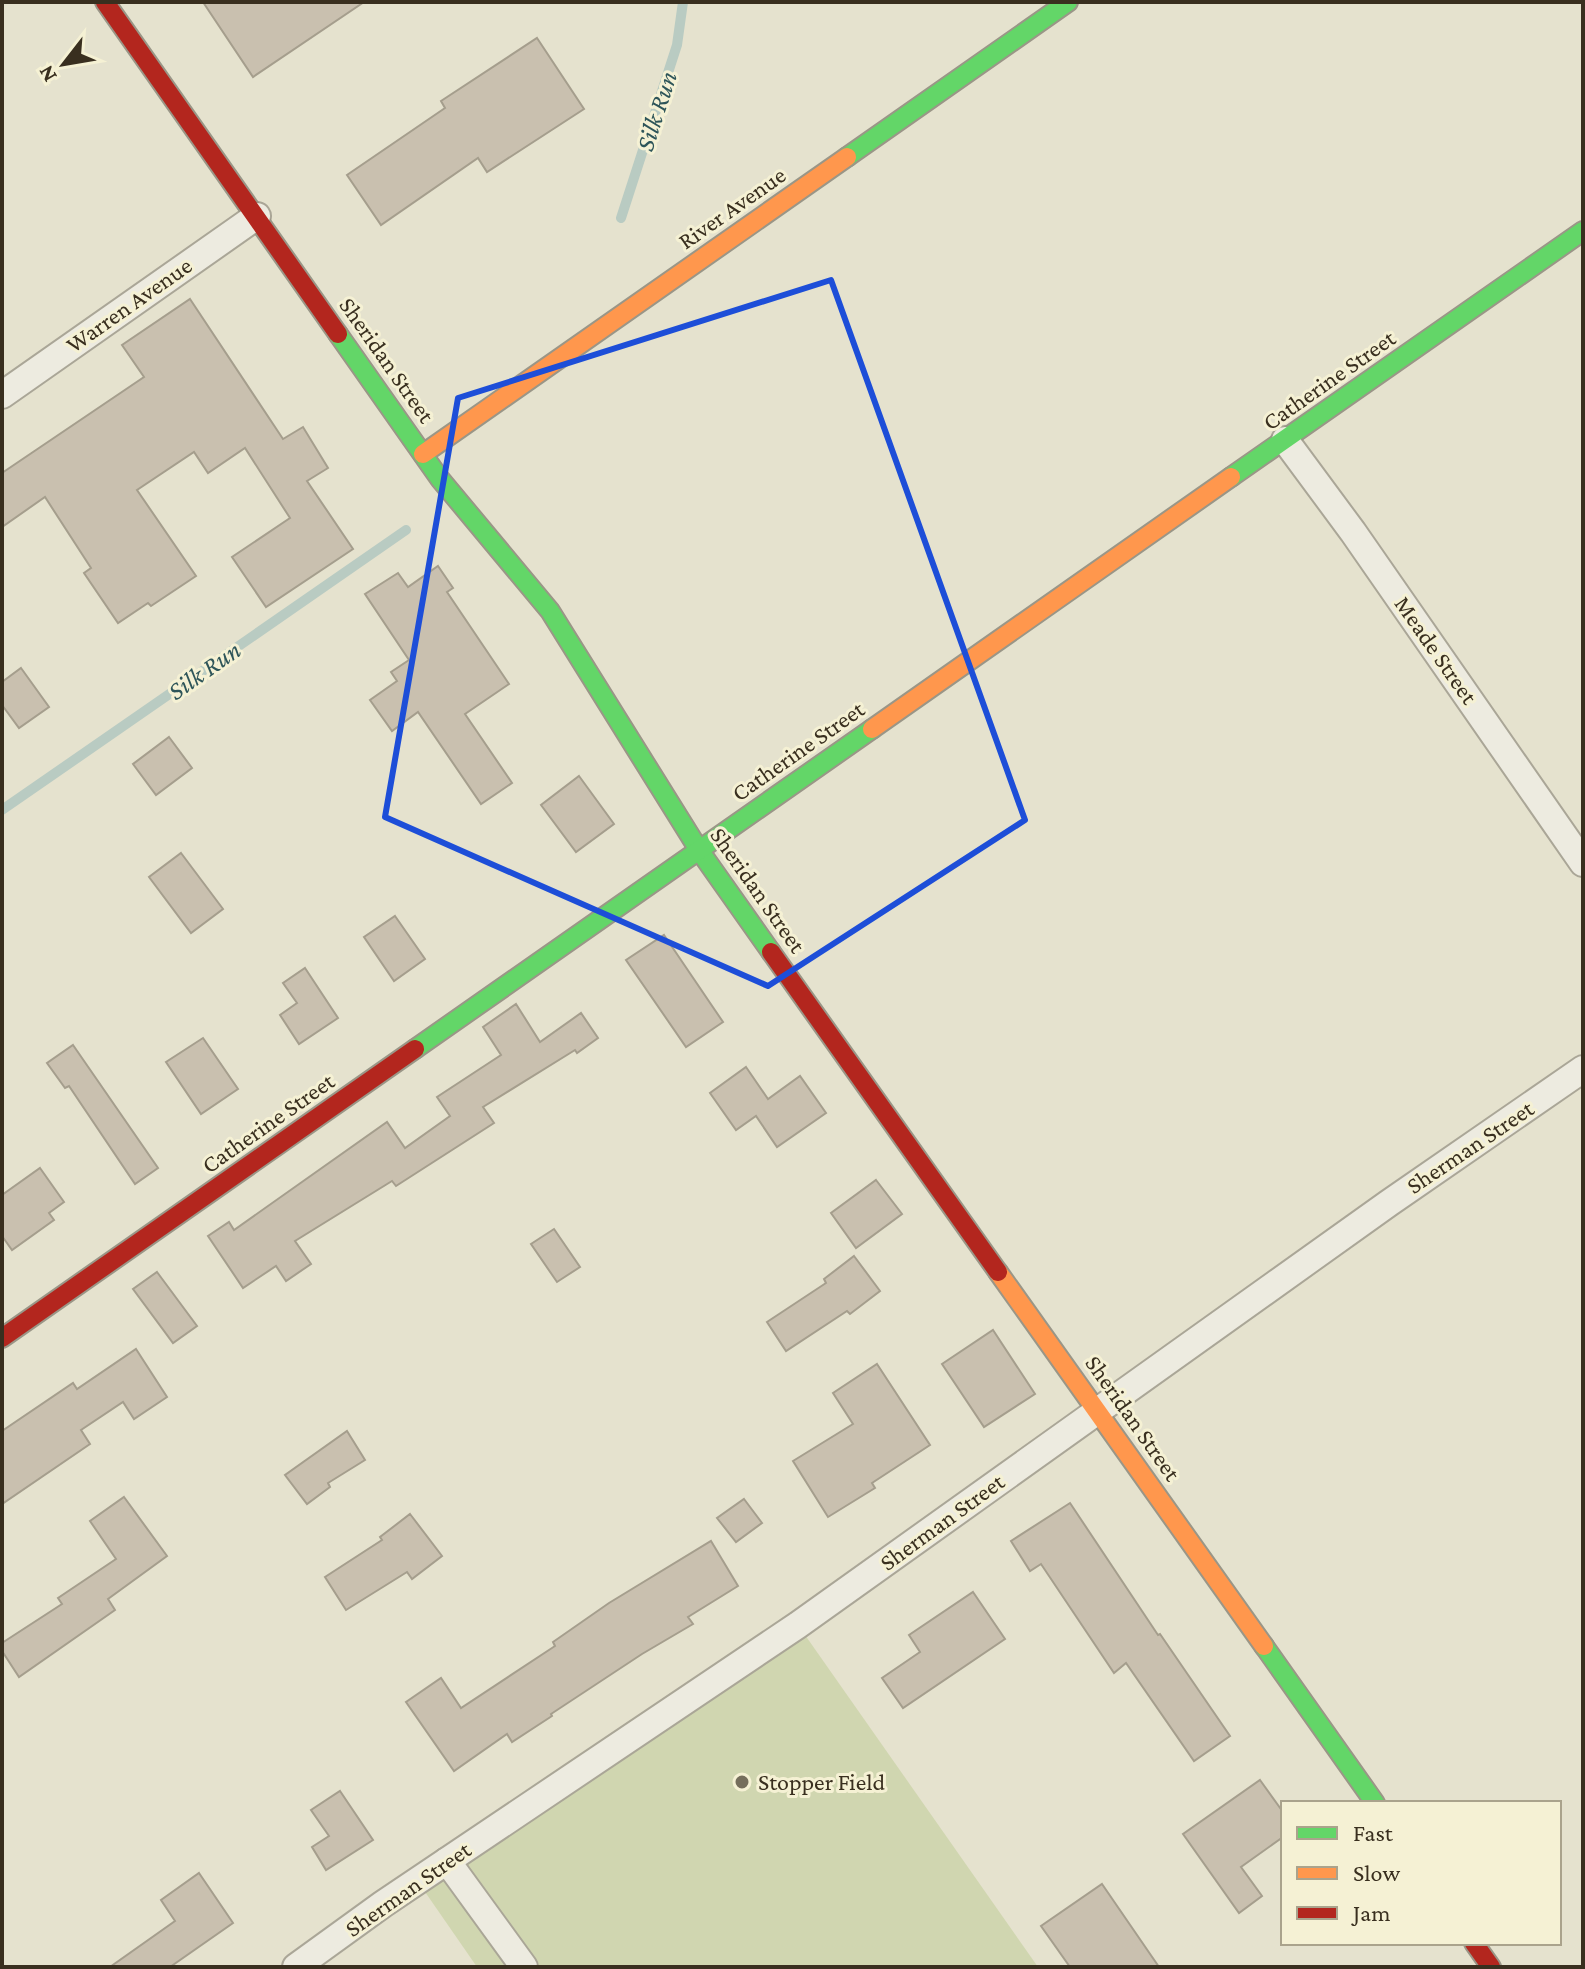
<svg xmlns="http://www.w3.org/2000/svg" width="1585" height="1969" font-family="'Crimson Pro',serif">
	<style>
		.green { fill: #d0d6b0 }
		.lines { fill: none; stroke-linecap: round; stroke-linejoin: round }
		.stream { stroke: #b9cbc2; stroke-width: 10 }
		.building { fill: #c9c0af; stroke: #a59e8d; stroke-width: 2 }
		.street-casing { stroke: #aaa697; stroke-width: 30 }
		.fast-casing { stroke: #9a9687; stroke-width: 22 }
		.slow-casing { stroke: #9a9687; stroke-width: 22 }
		.jam-casing { stroke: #9a9687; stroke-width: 22 }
		.street { stroke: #edebe0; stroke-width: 26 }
		.fast { stroke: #63d668; stroke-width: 18 }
		.slow { stroke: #ff974d; stroke-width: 18 }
		.jam { stroke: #b3261e; stroke-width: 18 }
		.marked { fill: none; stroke: #1d4ed8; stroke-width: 6; stroke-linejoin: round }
		.poi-dot { fill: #756e5c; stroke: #f5f1d4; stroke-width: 3 }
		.labels { text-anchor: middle; stroke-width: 6; stroke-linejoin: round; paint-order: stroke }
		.street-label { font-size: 24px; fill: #392f1f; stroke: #f5f1d4 }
		.poi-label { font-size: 24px; fill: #392f1f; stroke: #f5f1d4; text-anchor: start }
		.water-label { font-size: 26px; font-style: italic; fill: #2e5559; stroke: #f5f1d4 }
	</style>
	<rect width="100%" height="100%" fill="#e5e2ce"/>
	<polygon class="green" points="798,1625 1038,1967 477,1967 423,1889"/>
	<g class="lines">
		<g class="stream">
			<polyline points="621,218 677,45 683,2"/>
			<polyline points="2,810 406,530"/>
		</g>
	</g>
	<g class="building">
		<polygon points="203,2 364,2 253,77"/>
		<polygon points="537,38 584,109 487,172 478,158 381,225 347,175 445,108 441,101"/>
		<polygon points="190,299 283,439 303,427 328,468 307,481 353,549 266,607 232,557 290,518 245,448 208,473 194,452 137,490 196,576 151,606 148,603 118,623 84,573 91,568 45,497 2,527 2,473 144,377 122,345"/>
		<polygon points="438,566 453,588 447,592 509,684 465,714 512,783 481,804 418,712 392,731 370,700 397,681 391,672 409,660 365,594 398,573 408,587"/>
		<polygon points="21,668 49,707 19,728 2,705 2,682"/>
		<polygon points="169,737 192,768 156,795 133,764"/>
		<polygon points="579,776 614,824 576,852 541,805"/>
		<polygon points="181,853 223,909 191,933 149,877"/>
		<polygon points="395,916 425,959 394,981 364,937"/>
		<polygon points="664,935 723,1022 686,1047 626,960"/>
		<polygon points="305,968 338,1018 299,1044 280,1015 297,1003 283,983"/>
		<polygon points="516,1004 540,1042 581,1013 598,1038 577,1053 575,1050 483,1107 494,1123 396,1186 392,1181 295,1241 311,1264 286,1281 276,1266 243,1288 208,1236 229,1222 234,1230 387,1122 405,1148 450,1116 437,1097 501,1055 483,1027"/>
		<polygon points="203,1038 238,1089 201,1114 166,1062"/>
		<polygon points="73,1045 158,1168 135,1184 69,1086 65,1088 47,1063"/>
		<polygon points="746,1067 768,1099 800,1076 826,1113 777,1147 756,1116 736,1130 710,1093"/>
		<polygon points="40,1168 64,1202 49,1213 54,1220 12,1250 2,1236 2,1195"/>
		<polygon points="876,1180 902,1214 856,1248 831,1213"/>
		<polygon points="554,1229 580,1267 557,1282 531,1244"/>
		<polygon points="854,1256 880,1291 850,1314 847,1311 786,1351 767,1322 826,1283 824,1279"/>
		<polygon points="157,1272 197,1326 173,1343 133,1289"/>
		<polygon points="993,1330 1035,1394 984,1427 942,1364"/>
		<polygon points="136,1349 167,1397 134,1419 123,1402 81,1430 90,1444 2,1504 2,1431 73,1383 77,1389"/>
		<polygon points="877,1364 930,1445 872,1483 875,1488 828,1517 793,1461 853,1424 833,1393"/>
		<polygon points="347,1431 365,1460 328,1483 330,1487 307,1504 285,1475"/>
		<polygon points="124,1497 167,1556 108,1599 115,1610 19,1677 2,1651 2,1643 62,1604 58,1598 116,1559 90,1521"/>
		<polygon points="744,1499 762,1523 736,1542 717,1518"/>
		<polygon points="1070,1503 1158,1635 1160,1634 1230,1736 1194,1761 1126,1663 1114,1673 1041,1564 1030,1571 1011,1541"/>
		<polygon points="410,1514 442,1556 412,1579 407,1572 346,1610 325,1577 382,1540 380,1537"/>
		<polygon points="711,1541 738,1586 688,1617 693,1624 642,1654 551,1714 552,1716 512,1742 507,1734 454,1771 406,1702 441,1678 461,1708 555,1646 553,1642 609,1603"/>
		<polygon points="973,1592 1005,1639 903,1708 882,1678 920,1652 909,1635"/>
		<polygon points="1260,1780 1283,1812 1283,1837 1241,1867 1262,1896 1239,1913 1183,1834"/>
		<polygon points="340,1791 373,1840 326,1870 312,1847 329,1836 311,1810"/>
		<polygon points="199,1873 233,1923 170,1967 110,1967 175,1921 161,1900"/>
		<polygon points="1102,1884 1159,1967 1070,1967 1041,1926"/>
	</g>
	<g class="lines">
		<defs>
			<g id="street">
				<polyline points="2,395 257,216"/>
				<polyline points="1285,440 1353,532 1583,863"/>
				<polyline points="447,1861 524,1967"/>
				<polyline points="296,1967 383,1904 798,1625 1389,1203 1583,1069"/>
			</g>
			<g id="fast">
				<polyline points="847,157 1068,2"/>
				<polyline points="338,334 440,479 550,611 699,850 771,952"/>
				<polyline points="1231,477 1583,231"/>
				<polyline points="415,1049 872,729"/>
				<polyline points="1264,1646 1375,1803"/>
			</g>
			<g id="slow">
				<polyline points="423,454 847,157"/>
				<polyline points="872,729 1231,477"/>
				<polyline points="998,1272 1264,1646"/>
			</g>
			<g id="jam">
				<polyline points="105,2 338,334"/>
				<polyline points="771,952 998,1272"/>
				<polyline points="2,1338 415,1049"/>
				<polyline points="1474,1943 1491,1967"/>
			</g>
		</defs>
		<use href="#street" class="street-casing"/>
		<use href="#fast" class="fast-casing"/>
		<use href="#slow" class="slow-casing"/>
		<use href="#jam" class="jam-casing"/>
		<use href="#street" class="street"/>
		<use href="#fast" class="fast"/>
		<use href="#slow" class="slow"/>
		<use href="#jam" class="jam"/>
	</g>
	<path class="marked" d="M831,280L1025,820L768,986L385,817L458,398Z"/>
	<circle class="poi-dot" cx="742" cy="1782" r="8"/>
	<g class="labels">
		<g class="street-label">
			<text transform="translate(732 208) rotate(-35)" y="8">River Avenue</text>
			<text transform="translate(129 305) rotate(-35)" y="8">Warren Avenue</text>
			<text transform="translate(387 360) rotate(55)" y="8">Sheridan Street</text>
			<text transform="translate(1329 380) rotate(-35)" y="8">Catherine Street</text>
			<text transform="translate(1436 650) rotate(55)" y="8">Meade Street</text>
			<text transform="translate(798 751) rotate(-35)" y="8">Catherine Street</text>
			<text transform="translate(758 890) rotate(55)" y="8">Sheridan Street</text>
			<text transform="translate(268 1123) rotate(-35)" y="8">Catherine Street</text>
			<text transform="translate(1470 1147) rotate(-34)" y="8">Sherman Street</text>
			<text transform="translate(1133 1418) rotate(55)" y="8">Sheridan Street</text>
			<text transform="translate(942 1522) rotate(-36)" y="8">Sherman Street</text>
			<text transform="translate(408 1889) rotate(-35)" y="8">Sherman Street</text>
		</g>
		<g class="poi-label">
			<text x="758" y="1790">Stopper Field</text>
		</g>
		<g class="water-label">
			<text transform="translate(656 111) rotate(-72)" y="9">Silk Run</text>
			<text transform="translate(204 670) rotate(-35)" y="9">Silk Run</text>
		</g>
	</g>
	<rect width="1585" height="1969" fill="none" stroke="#392f1f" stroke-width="8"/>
	<rect x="1281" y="1801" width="280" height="144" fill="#f5f1d4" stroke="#aaa38c" stroke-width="2"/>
	<rect x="1297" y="1827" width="40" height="12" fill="#63d668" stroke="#aaa38c" stroke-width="2"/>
	<text x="1353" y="1841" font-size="24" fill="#392f1f">Fast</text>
	<rect x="1297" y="1867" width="40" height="12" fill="#ff974d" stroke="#aaa38c" stroke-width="2"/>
	<text x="1353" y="1881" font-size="24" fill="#392f1f">Slow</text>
	<rect x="1297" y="1907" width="40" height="12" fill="#b3261e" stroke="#aaa38c" stroke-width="2"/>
	<text x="1353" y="1921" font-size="24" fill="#392f1f">Jam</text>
	<g transform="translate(64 64) rotate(239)" stroke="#f5f1d4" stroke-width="6" paint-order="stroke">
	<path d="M0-6L14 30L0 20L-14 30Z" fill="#392f1f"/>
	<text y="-12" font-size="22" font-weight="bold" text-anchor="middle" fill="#392f1f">N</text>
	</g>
</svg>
